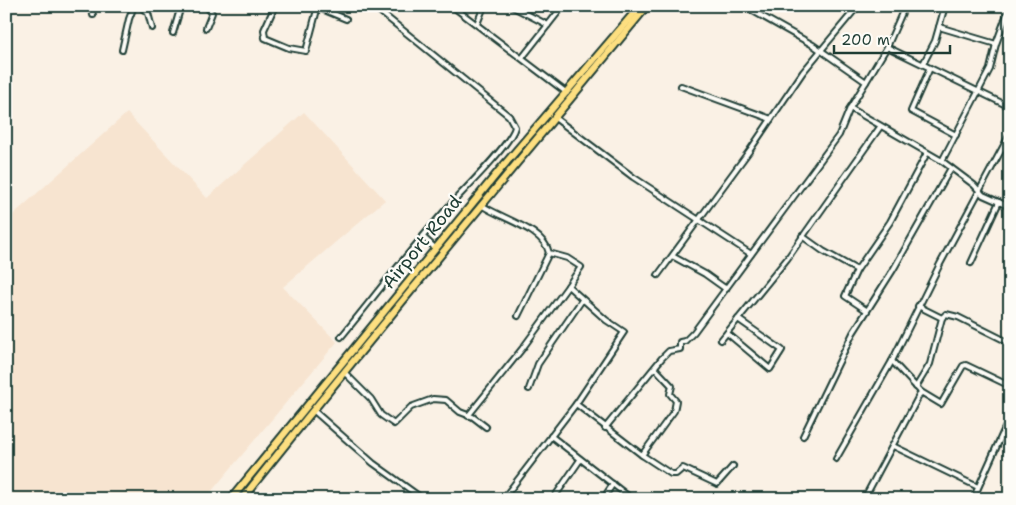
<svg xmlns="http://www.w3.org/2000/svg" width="1016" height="505" font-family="'Shantell Sans',sans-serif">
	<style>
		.built { fill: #f7e4d0 }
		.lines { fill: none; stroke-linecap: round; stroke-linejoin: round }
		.minor-casing { stroke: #1f3d34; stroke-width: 8 }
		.trunk-casing { stroke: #1f3d34; stroke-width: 10 }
		.minor { stroke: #fdfcf7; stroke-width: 4 }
		.trunk { stroke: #fddf80; stroke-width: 6 }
		.labels { text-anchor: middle; stroke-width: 4.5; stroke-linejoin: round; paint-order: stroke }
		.street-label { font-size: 18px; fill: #1f3d34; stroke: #fdfcf7 }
	</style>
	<rect width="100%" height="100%" fill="#faf1e5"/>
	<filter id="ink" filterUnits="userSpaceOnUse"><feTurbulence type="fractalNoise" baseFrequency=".02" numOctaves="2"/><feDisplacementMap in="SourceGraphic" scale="10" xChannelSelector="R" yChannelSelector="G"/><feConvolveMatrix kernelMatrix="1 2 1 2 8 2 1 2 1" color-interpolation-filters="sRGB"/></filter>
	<g filter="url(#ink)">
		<polygon class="built" points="304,112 385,200 283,287 337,342 205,499 6,499 6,221 127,113 207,198"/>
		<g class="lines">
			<defs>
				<g id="minor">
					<polyline points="91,6 93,15"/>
					<polyline points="140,6 148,13 152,28"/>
					<polyline points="206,6 212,13 206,28"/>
					<polyline points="275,6 264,30 265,38 289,48 306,51 318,6"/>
					<polyline points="452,6 567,93"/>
					<polyline points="511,6 548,25"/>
					<polyline points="317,7 346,19"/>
					<polyline points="477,24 484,6"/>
					<polyline points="939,27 996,44"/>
					<polyline points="173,33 181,6"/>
					<polyline points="887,47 1010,107"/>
					<polyline points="122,50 129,19 134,6"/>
					<polyline points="522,58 563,6"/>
					<polyline points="923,64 935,41 945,6"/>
					<polyline points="930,68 911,111 956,135"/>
					<polyline points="866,82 887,47 905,6"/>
					<polyline points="681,86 771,119"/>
					<polyline points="850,108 942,161 974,185 983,195 1010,207"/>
					<polyline points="555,118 633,177 751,254"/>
					<polyline points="942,161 990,69 996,44 1010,6"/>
					<path d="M483,206C502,219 544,229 549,253L567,258L581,267L568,286L606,320L624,332L576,404L503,499"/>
					<polyline points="802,236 823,251 857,270"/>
					<polyline points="423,237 436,249"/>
					<polyline points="674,257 705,274 726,289"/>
					<polyline points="971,263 999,202"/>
					<polyline points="658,275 750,150 803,72 858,6"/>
					<polyline points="866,310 845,296 857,270 890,222 927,153"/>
					<polyline points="518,316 549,253"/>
					<polyline points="942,318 946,314 958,317 1010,343"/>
					<polyline points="727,333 770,369 782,350 738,319"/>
					<path d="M341,337C377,293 412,247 450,205C464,190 511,144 515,127L509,116L373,6"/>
					<polyline points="721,340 787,259 880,127"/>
					<polyline points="344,372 371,399 381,415 394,424 411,407 433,399 446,400 460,412 473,417 486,427"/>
					<polyline points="916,387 930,364 942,318 918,306"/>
					<polyline points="529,389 538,364 582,300"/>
					<polyline points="921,392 941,404 963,366 966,365 1010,386"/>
					<polyline points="576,404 642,455 671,474 676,474 683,468 717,484 733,466"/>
					<polyline points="313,410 373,463 423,499"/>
					<polyline points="468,416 522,349 568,286"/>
					<polyline points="605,428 662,358 669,351 680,349 680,342 685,341 694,332 839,135 850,108 866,82 813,45 744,6"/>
					<polyline points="551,436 628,496"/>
					<polyline points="803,436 853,333 893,270 951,168"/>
					<polyline points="893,446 978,487"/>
					<polyline points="642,455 674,411 676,401 670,394 672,386 655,368"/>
					<polyline points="836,459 892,361 940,264 1010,134"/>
					<polyline points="553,499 580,460"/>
					<polyline points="603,499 613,484"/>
					<polyline points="864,499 921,392 892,361"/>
					<polyline points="973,499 1010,417"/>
				</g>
				<g id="trunk">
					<polyline points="231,499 499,171 640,6"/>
					<path d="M242,499C374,332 512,170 647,6"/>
				</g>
			</defs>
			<use href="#minor" class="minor-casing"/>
			<use href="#trunk" class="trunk-casing"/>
			<use href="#minor" class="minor"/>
			<use href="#trunk" class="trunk"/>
		</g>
	</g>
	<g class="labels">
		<g class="street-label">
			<text transform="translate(422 242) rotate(-51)" y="6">Airport Road</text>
		</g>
	</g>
	<rect width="1016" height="505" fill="none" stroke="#fdfcf7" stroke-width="25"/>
	<rect x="12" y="12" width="991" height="480" fill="none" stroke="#1f3d34" stroke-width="2" filter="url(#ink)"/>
	<path d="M834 45v8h116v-8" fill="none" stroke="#1f3d34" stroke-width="2.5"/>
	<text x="841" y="45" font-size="15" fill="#1f3d34" stroke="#fdfcf7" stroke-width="4" paint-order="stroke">200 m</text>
</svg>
